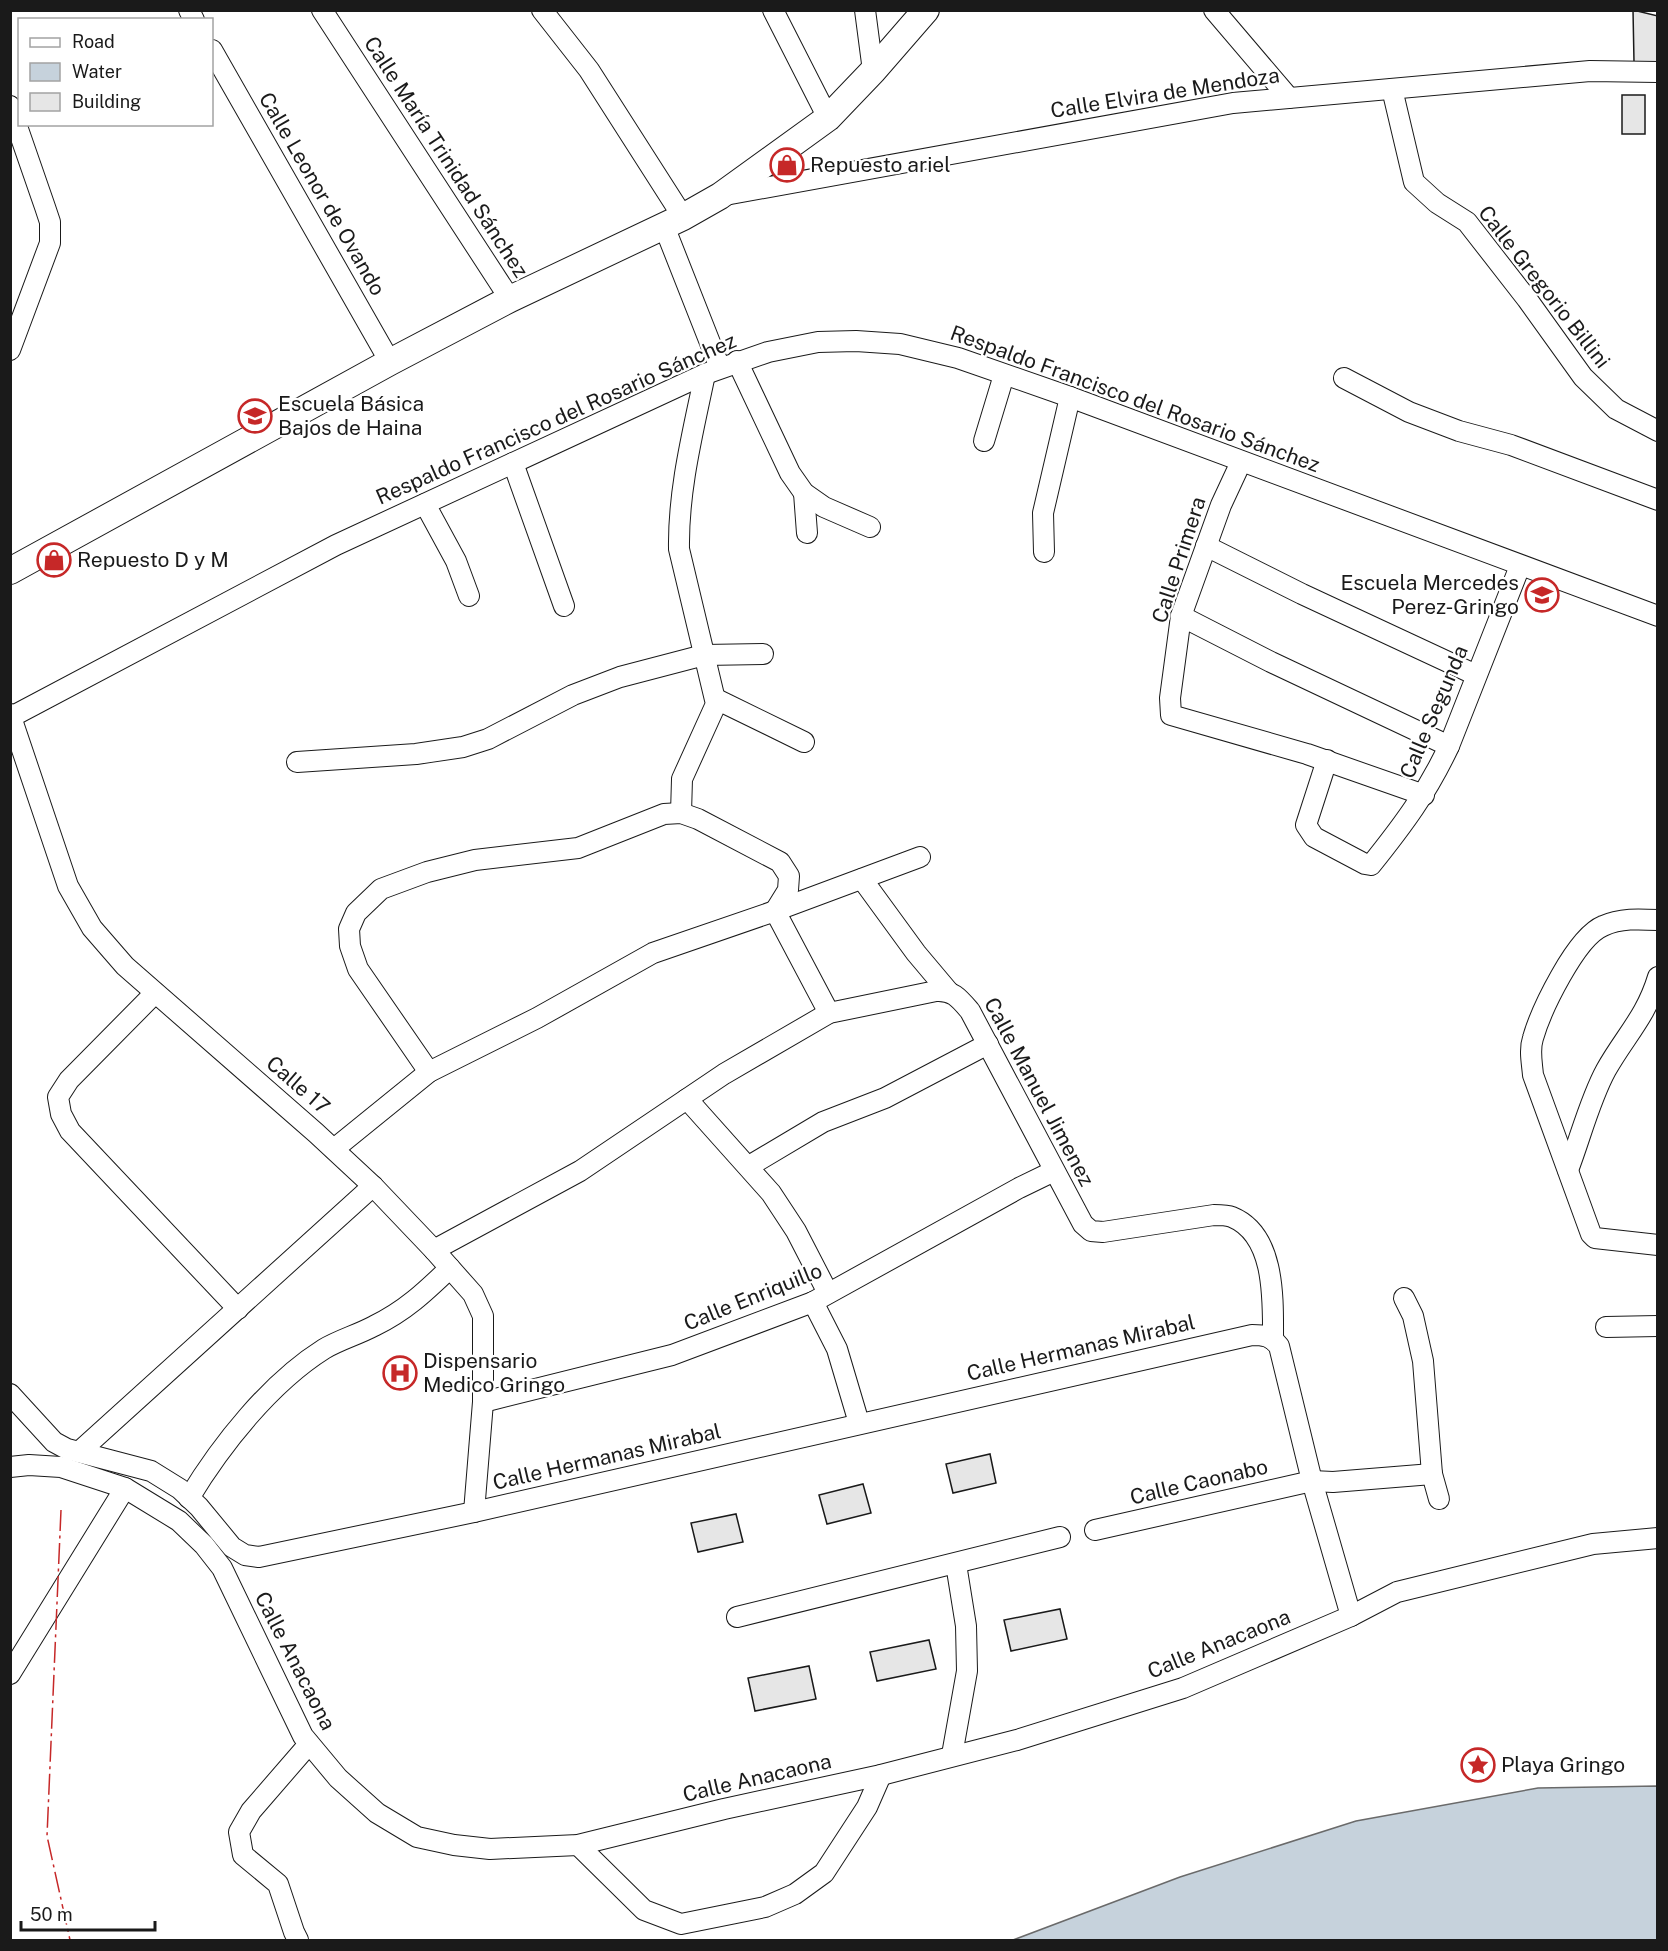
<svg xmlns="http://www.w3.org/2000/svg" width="1668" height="1951" font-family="'Public Sans',sans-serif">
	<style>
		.water { fill: #c6d2dc; stroke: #6a6a6a; stroke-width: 1.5 }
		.building { fill: #e6e6e6; stroke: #1a1a1a; stroke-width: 1.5 }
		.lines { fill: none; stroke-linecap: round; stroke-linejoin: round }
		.minor-casing { stroke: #1a1a1a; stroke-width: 22 }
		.major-casing { stroke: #1a1a1a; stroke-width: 28 }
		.minor { stroke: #fff; stroke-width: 20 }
		.major { stroke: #fff; stroke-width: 26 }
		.power { stroke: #c62828; stroke-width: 1.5; stroke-dasharray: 21 4.5 3 4.5; stroke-linecap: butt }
		.labels { text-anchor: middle; stroke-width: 4.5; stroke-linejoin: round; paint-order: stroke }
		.street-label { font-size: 21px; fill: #1a1a1a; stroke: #fff }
		.poi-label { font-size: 21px; fill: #1a1a1a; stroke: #fff; text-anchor: start }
	</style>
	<rect width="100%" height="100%" fill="#fff"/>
	<polygon class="water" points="1657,1786 1657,1940 1013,1940 1180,1877 1356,1821 1538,1788"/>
	<g class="building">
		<polygon points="1633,10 1658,16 1658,62 1634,62"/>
		<rect x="1622" y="95" width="23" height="39"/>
		<polygon points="990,1454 996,1483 953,1493 946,1464"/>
		<polygon points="863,1484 871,1513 827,1524 819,1495"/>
		<polygon points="736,1514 743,1542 698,1552 691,1523"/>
		<polygon points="1060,1609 1067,1639 1011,1651 1004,1620"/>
		<polygon points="929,1640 936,1669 877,1681 870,1652"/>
		<polygon points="809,1666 816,1699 755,1711 748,1678"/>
	</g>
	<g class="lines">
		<defs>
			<g id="minor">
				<polyline points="189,10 194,20"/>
				<polyline points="322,10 510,299"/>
				<polyline points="542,10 589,70 683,217"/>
				<polyline points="773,10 828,118"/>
				<polyline points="865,10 873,71"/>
				<polyline points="1214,10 1289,98"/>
				<polyline points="212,50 390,362"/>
				<polyline points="1392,89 1414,182 1437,203 1467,222 1527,299 1583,377 1616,409 1658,431"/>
				<polyline points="10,106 45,207 50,222 50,243 10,350"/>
				<polyline points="725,195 1233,103 1590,71 1658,72"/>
				<polyline points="664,226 720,368"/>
				<polyline points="737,361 790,473 804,493 824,507 870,527"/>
				<polyline points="1344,378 1409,412 1459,431 1511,445 1658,500"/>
				<polyline points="984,441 1004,375"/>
				<polyline points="1241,462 1221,505 1181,616 1170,698 1171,715 1307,754 1424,795"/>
				<polyline points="513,463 564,606"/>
				<polyline points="804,493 807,533"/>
				<polyline points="425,504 456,561 469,596"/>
				<polyline points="1206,546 1302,594 1476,675"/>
				<polyline points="1044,552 1043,513 1070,397"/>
				<polyline points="1181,616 1271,662 1449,746"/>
				<polyline points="716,699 804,742"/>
				<polyline points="10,714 68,886 92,928 125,966 316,1133 373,1186 434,1250 473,1294 483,1316 483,1402 474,1512"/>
				<polyline points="13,716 336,545 705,374 768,352 818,342 856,341 900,344 958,358 1070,397 1658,616"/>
				<path d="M1327,760L1306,825L1314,837L1365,864L1371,865C1403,825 1427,793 1449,746L1520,566"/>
				<polyline points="297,762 416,754 463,747 488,739 573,695 620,677 704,655 763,654"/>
				<path d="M681,813L682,779L716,704L679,549C678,490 693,432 705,374"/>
				<polyline points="862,879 916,953 948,991"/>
				<path d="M1658,920C1639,919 1620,918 1603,926C1576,937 1541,1010 1533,1038C1529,1050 1532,1063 1533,1075L1591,1234L1595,1238L1658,1245"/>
				<polyline points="155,993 69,1080 58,1097 61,1114 70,1131 238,1309"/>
				<polyline points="429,1072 358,969 350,946 349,929 356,913 381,889 427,872 475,860 578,848 664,814 681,813 698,819 780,862 789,876 788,890 775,911 829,1013"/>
				<polyline points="687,1099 771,1193 796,1231 828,1293"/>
				<polyline points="334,1149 429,1072 537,1018 653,953 775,911 920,857"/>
				<polyline points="749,1166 823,1122 885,1098 988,1044"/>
				<path d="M1568,1170C1580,1139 1590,1099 1606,1070C1625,1036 1646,1017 1658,977"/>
				<path d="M434,1250L580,1171L724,1074L829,1013L936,991C953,990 959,998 970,1011L1083,1224L1091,1231L1103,1232L1214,1215C1219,1215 1227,1215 1232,1217C1276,1235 1273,1301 1273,1340"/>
				<polyline points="1404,1298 1413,1316 1423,1361 1432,1474 1439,1499"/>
				<polyline points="813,1302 837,1349 859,1423"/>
				<polyline points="1606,1327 1658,1326"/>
				<path d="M10,1394L54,1442L67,1449L151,1471L180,1489L199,1507L232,1547L245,1555L259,1557L474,1512L1252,1335C1264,1335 1271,1336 1279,1346L1312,1481L1351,1616"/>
				<polyline points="483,1402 672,1355 813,1302 1019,1188 1054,1171"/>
				<polyline points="79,1452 373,1186"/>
				<polyline points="10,1467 29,1465 61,1467 125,1488 179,1521 204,1545 222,1568 303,1736 338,1778 377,1813 417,1837 454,1845 490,1849 578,1845 724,1809 881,1775 1017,1740 1183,1688 1351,1616 1397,1592 1593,1544 1658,1538"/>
				<path d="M189,1498C221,1445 270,1383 324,1349C339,1340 357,1335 374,1326C405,1311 425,1292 450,1268"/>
				<polyline points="1095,1530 1312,1481 1333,1482 1432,1474"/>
				<polyline points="737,1617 1060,1537"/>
				<polyline points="10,1674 125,1488"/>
				<polyline points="952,1755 967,1671 966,1626 956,1564"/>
				<polyline points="578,1845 644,1910 681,1924 765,1907 795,1894 824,1873 867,1807 881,1775"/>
				<polyline points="298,1940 294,1932 278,1884 243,1855 239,1832 251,1811 309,1744"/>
			</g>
			<polyline id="major" points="10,571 390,362 510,299 683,217 720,196 828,118 873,71 926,10"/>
		</defs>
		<use href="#minor" class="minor-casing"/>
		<use href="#major" class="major-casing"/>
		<use href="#minor" class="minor"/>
		<use href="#major" class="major"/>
		<g class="power">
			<polyline points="61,1510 47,1836 70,1940"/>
			<polyline points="10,1939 12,1940"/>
		</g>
	</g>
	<defs>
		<symbol id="shop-ring" viewBox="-11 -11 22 22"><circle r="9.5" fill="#fff" stroke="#c62828" stroke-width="1.5"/><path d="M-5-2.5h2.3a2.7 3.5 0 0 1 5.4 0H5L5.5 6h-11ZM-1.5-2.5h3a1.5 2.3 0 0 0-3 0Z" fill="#c62828"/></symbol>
		<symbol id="school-ring" viewBox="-11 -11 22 22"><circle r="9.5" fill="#fff" stroke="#c62828" stroke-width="1.5"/><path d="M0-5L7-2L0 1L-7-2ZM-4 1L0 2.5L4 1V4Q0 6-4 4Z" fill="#c62828"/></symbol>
		<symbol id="hospital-ring" viewBox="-11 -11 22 22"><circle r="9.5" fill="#fff" stroke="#c62828" stroke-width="1.5"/><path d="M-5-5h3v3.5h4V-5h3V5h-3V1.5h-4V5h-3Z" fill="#c62828"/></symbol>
		<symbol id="sight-ring" viewBox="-11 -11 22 22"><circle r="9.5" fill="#fff" stroke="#c62828" stroke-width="1.5"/><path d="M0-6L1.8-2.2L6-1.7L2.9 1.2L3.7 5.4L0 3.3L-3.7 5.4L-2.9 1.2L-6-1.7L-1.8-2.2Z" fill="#c62828"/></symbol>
	</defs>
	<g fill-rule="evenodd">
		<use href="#shop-ring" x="768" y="146" width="38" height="38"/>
		<use href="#school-ring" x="236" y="397" width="38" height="38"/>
		<use href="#shop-ring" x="35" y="541" width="38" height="38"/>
		<use href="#school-ring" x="1523" y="576" width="38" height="38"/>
		<use href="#hospital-ring" x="381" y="1354" width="38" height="38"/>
		<use href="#sight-ring" x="1459" y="1746" width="38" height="38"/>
	</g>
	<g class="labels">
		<g class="street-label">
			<text transform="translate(1165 93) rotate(-9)" y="7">Calle Elvira de Mendoza</text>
			<text transform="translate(446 157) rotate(57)" y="7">Calle María Trinidad Sánchez</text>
			<text transform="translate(322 194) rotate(60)" y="7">Calle Leonor de Ovando</text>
			<text transform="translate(1544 287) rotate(52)" y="7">Calle Gregorio Billini</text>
			<text transform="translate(1135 399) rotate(20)" y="7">Respaldo Francisco del Rosario Sánchez</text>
			<text transform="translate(556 419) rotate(-24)" y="7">Respaldo Francisco del Rosario Sánchez</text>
			<text transform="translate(1179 560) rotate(-72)" y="7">Calle Primera</text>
			<text transform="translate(1434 712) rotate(-67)" y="7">Calle Segunda</text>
			<text transform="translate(298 1085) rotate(41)" y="7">Calle 17</text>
			<text transform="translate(1039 1092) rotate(62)" y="7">Calle Manuel Jimenez</text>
			<text transform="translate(753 1297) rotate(-22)" y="7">Calle Enriquillo</text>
			<text transform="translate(1081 1348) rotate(-13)" y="7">Calle Hermanas Mirabal</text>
			<text transform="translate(607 1457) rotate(-13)" y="7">Calle Hermanas Mirabal</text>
			<text transform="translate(1199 1482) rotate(-13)" y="7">Calle Caonabo</text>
			<text transform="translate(1219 1644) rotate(-22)" y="7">Calle Anacaona</text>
			<text transform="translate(295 1661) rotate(63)" y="7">Calle Anacaona</text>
			<text transform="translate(757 1778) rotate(-13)" y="7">Calle Anacaona</text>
		</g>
		<g class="poi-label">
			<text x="810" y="172">Repuesto ariel</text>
			<text x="278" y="411">Escuela Básica<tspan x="278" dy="24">Bajos de Haina</tspan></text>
			<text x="77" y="567">Repuesto D y M</text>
			<text x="1519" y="590" text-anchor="end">Escuela Mercedes<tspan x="1519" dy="24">Perez-Gringo</tspan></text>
			<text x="423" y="1368">Dispensario<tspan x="423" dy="24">Medico Gringo</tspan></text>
			<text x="1501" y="1772">Playa Gringo</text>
		</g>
	</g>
	<rect width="1668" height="1951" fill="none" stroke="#1a1a1a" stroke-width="24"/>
	<rect x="18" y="18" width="195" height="108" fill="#ffffff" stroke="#a3a3a3" stroke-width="1.5"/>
	<rect x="30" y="38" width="30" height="9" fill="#ffffff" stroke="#a3a3a3" stroke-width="1.5"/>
	<text x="72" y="48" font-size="18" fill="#1a1a1a">Road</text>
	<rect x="30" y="63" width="30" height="18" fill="#c6d2dc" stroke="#a3a3a3" stroke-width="1.5"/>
	<text x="72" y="78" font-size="18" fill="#1a1a1a">Water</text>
	<rect x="30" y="93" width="30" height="18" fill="#e6e6e6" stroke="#a3a3a3" stroke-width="1.5"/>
	<text x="72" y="108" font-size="18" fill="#1a1a1a">Building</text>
	<path d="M21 1921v9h134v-9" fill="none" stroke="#1a1a1a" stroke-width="3"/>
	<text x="30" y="1921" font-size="18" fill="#1a1a1a" stroke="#ffffff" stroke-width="4.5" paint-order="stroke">50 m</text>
</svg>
